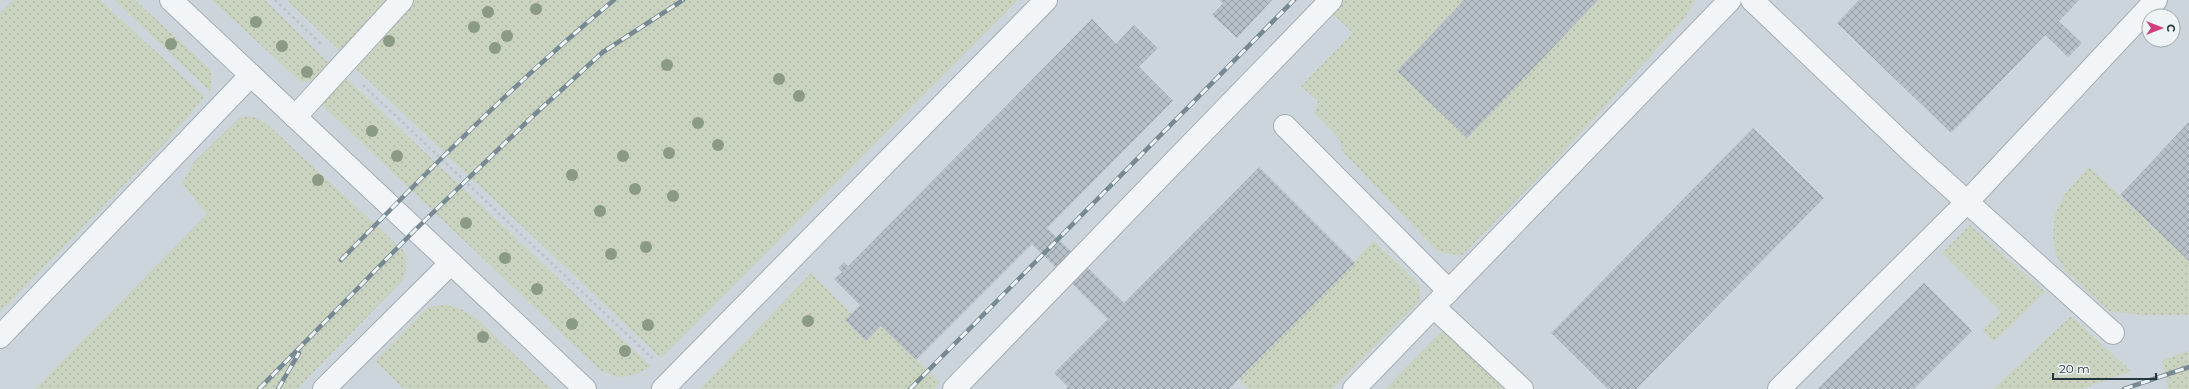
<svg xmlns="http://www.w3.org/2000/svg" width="2189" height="389" font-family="Montserrat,sans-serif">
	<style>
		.built { fill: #ccd5db; fill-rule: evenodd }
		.grass { fill: url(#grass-dots) }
		.building { fill: url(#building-cross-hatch) }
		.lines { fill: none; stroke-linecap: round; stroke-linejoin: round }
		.minor-casing { stroke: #a4adb3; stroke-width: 24 }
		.path { stroke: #bcc4c7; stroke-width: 2.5; stroke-dasharray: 3 3; stroke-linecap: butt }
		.minor { stroke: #f1f5f7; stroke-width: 22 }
		.rail-casing { stroke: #778993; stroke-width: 4.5 }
		.rail { stroke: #eef4f6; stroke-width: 3; stroke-dasharray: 9; stroke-linecap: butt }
		.tree { fill: #8b9a85 }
	</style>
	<defs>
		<pattern id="grass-dots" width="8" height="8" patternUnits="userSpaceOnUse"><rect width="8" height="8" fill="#cad3bf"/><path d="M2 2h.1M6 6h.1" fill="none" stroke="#aeb6a5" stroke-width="1.8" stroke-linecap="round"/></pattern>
		<pattern id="building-cross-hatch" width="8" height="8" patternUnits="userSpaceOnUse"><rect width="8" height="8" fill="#b6c0c6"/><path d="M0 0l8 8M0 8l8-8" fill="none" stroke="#949da2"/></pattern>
	</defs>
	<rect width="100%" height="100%" fill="#dfe5e9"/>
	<path class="built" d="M0,0H2189V389H0ZM2149,16H2173V40H2149Z"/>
	<g class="grass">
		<polygon points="13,0 100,0 205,97 165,143 0,312 0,13"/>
		<polygon points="114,0 135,0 210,69 212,77 210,91"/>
		<polygon points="212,0 265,0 329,63 314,79 302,83"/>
		<polygon points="287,0 391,0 341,52"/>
		<polygon points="413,0 1018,0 661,358 352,65"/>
		<polygon points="1318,0 1464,0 1397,71 1467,138 1598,0 1695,0 1685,18 1557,159 1462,255 1449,254 1436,250 1343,152 1338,137 1314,113 1318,101 1301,86 1353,33"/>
		<path d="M343,75L651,366C631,378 622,381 600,370L323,106L322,100Z"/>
		<polygon points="250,116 265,122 405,252 406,269 404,279 297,389 35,389 207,214 182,184 192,164 239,118"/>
		<polygon points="2089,167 2189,261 2189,315 2144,315 2109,311 2065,271 2056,255 2053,237 2055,214 2064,195"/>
		<polygon points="1970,225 2045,292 1994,342 1982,330 2001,312 1942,253"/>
		<polygon points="1374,241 1415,280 1420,288 1420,301 1332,389 1248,389 1239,380"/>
		<polygon points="811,273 851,313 845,321 866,341 881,326 940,382 933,389 700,389"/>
		<polygon points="445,305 459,308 476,318 551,389 404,389 375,361 428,307"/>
		<polygon points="2071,316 2131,371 2082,389 1993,389"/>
		<polygon points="1444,329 1504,389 1385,389"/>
		<polygon points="2189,351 2189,389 2168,389 2162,360"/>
	</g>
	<g class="building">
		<polygon points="1219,0 1272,0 1237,38 1212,15 1223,3"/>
		<polygon points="1464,0 1598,0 1467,138 1397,71"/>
		<polygon points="1859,0 2079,0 2059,21 2082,43 2068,57 2045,35 1951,133 1837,23"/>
		<polygon points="1092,19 1116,44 1134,25 1158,48 1139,67 1173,101 1047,228 1124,303 1259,167 1355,263 1229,389 1066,389 1068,387 1054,373 1108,319 1032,244 916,360 881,326 866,341 845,320 860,305 834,279 842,272 838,268 844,262 848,266"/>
		<polygon points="2189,122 2189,261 2120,195"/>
		<polygon points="1753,128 1824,198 1636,389 1608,389 1551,333"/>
		<polygon points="1924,283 1972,331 1914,389 1818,389"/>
	</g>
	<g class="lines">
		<defs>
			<g id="minor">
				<polyline points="171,0 585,389"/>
				<polyline points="1752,0 1917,157 2113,333"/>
				<polyline points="295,117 402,0"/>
				<polyline points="1285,126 1449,291"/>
				<polyline points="1434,307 1522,389"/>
				<polyline points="0,337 251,75"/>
				<polyline points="324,389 451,263"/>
				<polyline points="663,389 1046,0"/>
				<polyline points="954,389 1331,0"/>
				<polyline points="1354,389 1730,0"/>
				<polyline points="1779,389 1967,202 2156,0"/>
			</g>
		</defs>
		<use href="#minor" class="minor-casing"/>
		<g class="path">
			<polyline points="275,0 321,44"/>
			<polyline points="363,85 652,358"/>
		</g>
		<use href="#minor" class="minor"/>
		<defs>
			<g id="rail">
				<path d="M341,260C429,170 517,80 614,0"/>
				<polyline points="259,389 415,230 534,115 603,52 683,0"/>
				<polyline points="278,389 299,353"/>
				<polyline points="910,389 1294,0"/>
				<polyline points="2124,389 2189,367"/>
			</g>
		</defs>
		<use href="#rail" class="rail-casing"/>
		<use href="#rail" class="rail"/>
	</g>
	<g class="tree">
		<circle cx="536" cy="9" r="6"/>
		<circle cx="488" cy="12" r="6"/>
		<circle cx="256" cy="22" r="6"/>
		<circle cx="474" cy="27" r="6"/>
		<circle cx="507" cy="36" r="6"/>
		<circle cx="389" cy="41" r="6"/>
		<circle cx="171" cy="44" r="6"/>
		<circle cx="282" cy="46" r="6"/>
		<circle cx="495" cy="48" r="6"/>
		<circle cx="667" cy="65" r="6"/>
		<circle cx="307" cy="72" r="6"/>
		<circle cx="779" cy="79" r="6"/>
		<circle cx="799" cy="96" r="6"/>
		<circle cx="698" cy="123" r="6"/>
		<circle cx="372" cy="131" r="6"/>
		<circle cx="718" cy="145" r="6"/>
		<circle cx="669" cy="153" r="6"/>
		<circle cx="397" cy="156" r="6"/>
		<circle cx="623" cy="156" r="6"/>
		<circle cx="572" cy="175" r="6"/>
		<circle cx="318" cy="180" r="6"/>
		<circle cx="635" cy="189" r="6"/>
		<circle cx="673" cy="196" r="6"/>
		<circle cx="600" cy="211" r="6"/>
		<circle cx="466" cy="223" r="6"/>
		<circle cx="646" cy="247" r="6"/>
		<circle cx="611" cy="254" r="6"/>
		<circle cx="505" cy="258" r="6"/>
		<circle cx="537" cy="289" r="6"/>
		<circle cx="808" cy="321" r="6"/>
		<circle cx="572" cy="324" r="6"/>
		<circle cx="648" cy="325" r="6"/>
		<circle cx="483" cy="337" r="6"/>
		<circle cx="625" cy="351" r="6"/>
	</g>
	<g transform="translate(2161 28) rotate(90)"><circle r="19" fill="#eef4f6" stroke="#9ea8ad"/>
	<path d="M0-3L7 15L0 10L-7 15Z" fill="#d33e7d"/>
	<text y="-6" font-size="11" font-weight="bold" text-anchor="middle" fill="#273740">С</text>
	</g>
	<path d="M2053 373v6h103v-6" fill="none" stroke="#273740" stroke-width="2"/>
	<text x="2059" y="373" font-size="12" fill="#273740" stroke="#eef4f6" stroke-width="3" paint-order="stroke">20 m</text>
</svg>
